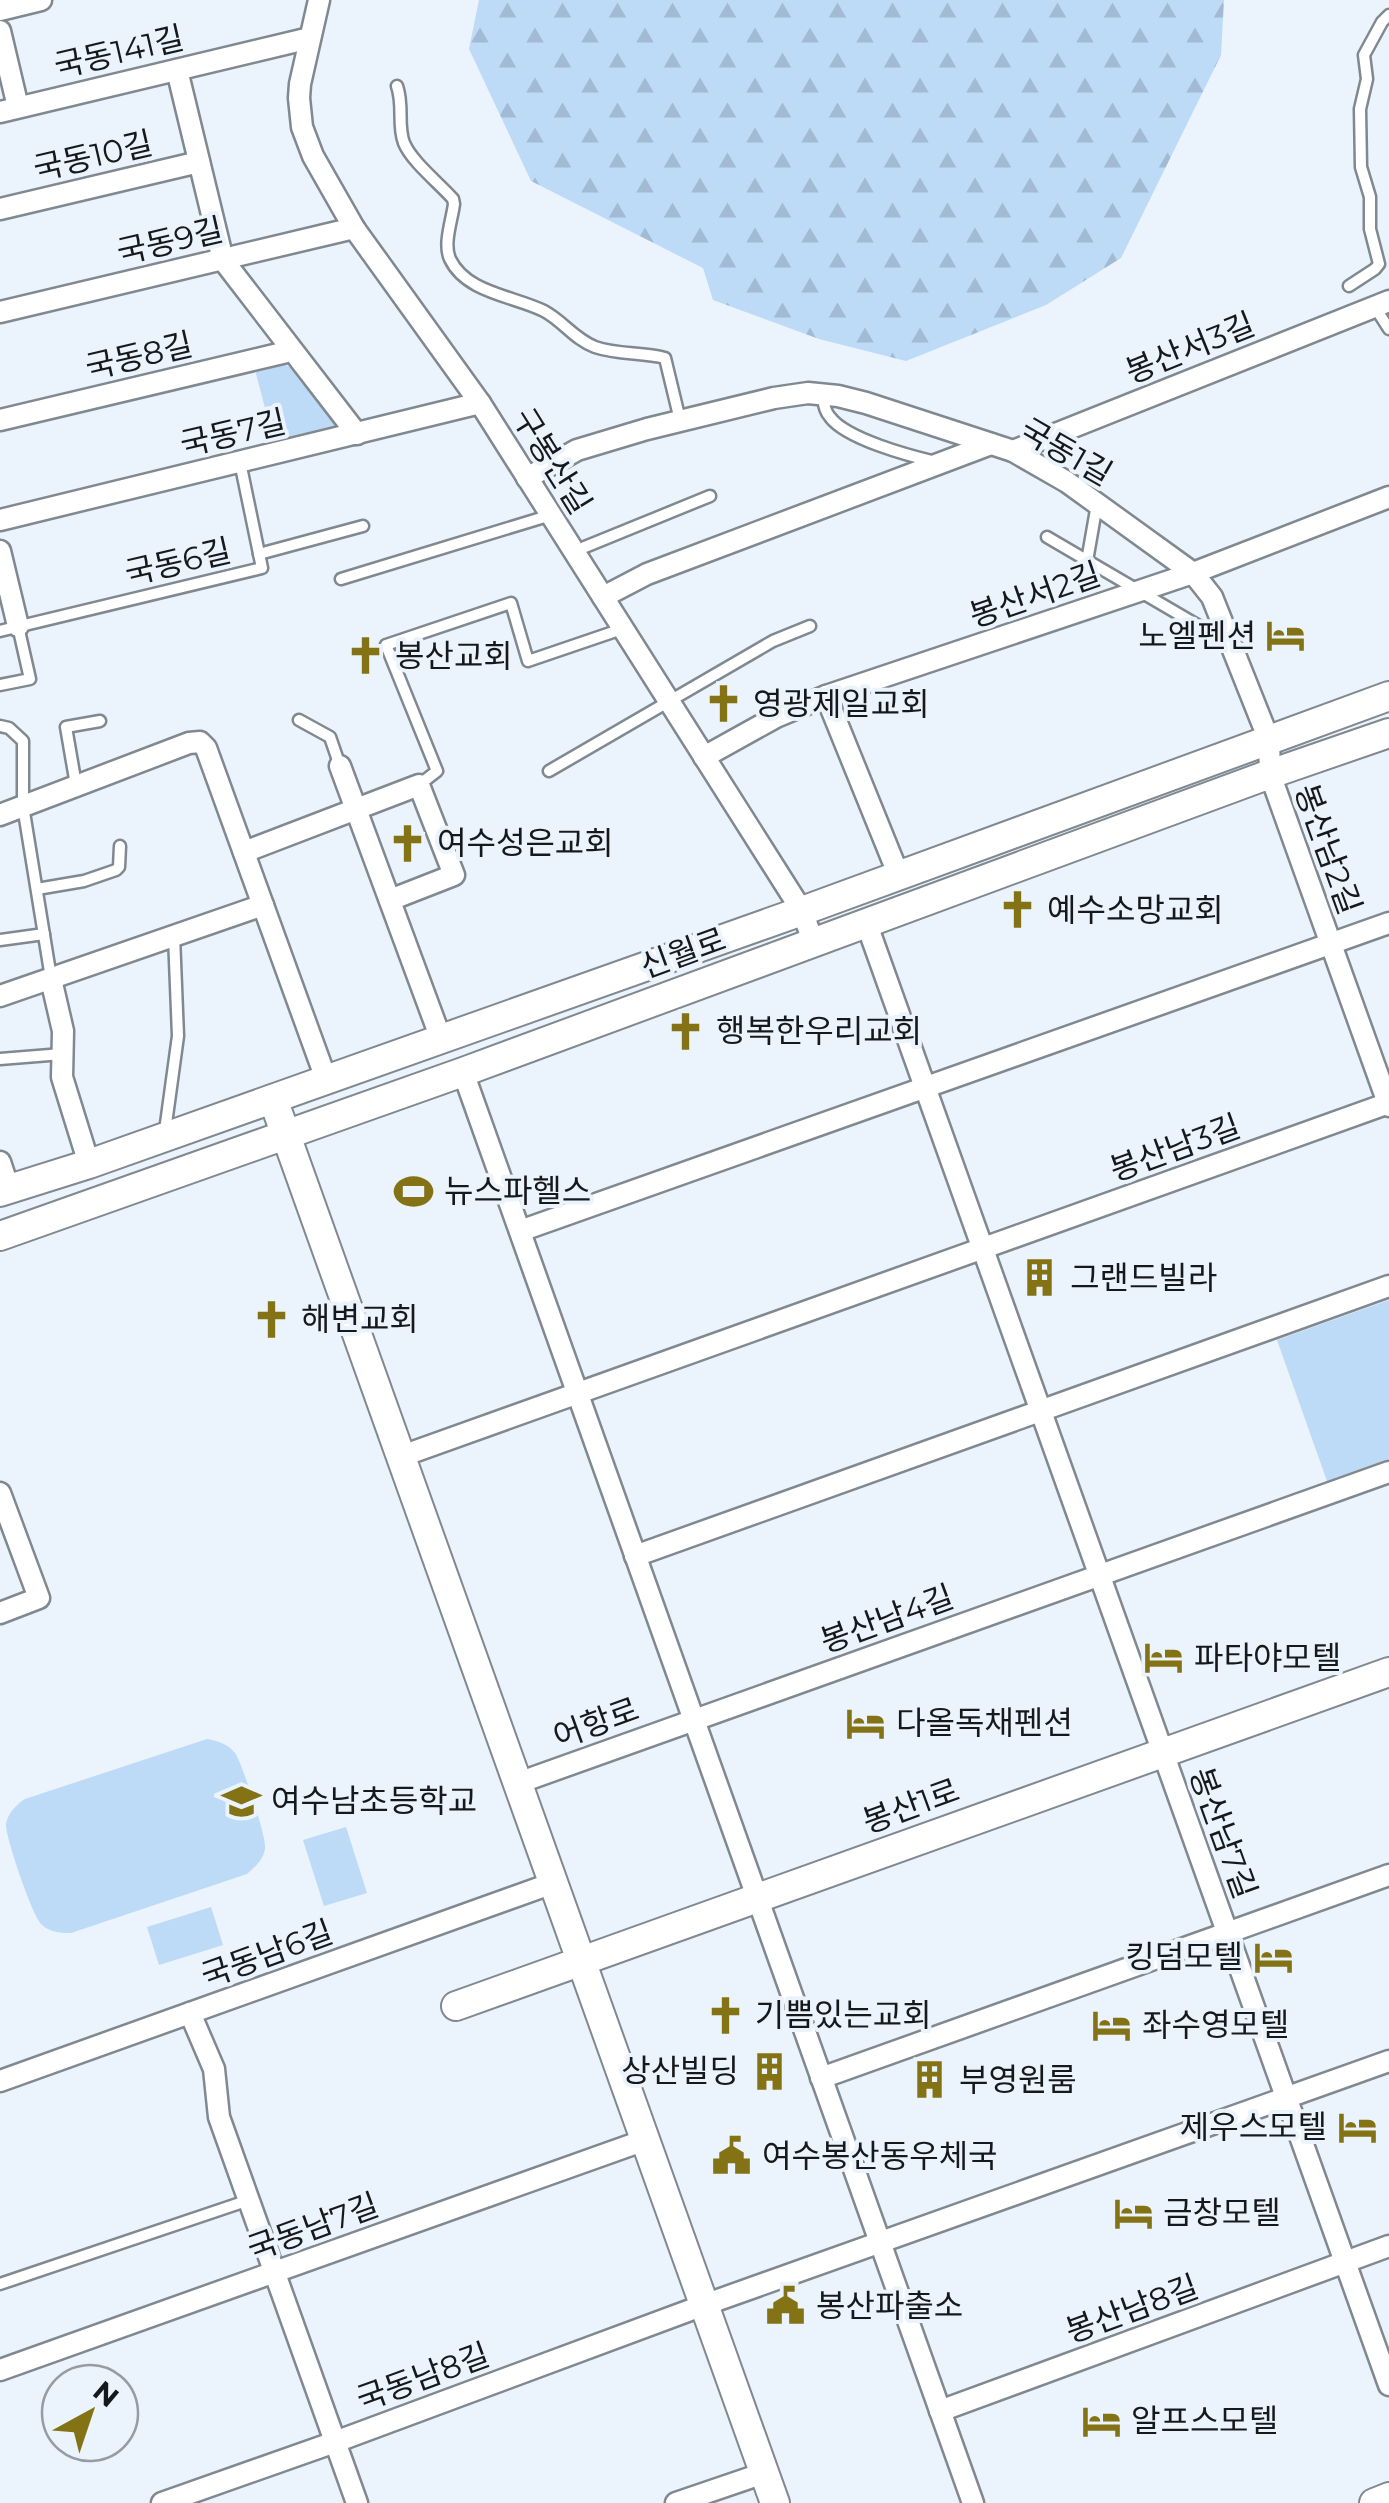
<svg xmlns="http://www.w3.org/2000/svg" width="1389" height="2503" font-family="Montserrat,'Noto Sans KR',sans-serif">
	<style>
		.green { fill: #bddaf7 }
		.forest { fill: url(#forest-firs) }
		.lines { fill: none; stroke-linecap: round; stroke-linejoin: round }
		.lane-casing { stroke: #808890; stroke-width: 15 }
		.street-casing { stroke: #808890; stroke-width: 25 }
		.secondary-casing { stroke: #808890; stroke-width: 32 }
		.lane { stroke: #fff; stroke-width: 10 }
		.street { stroke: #fff; stroke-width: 20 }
		.secondary { stroke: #fff; stroke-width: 28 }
		.labels { text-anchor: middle; stroke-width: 8; stroke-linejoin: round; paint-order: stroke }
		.street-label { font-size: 32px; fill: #16191c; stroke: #ebf3fc }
		.poi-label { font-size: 32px; fill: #16191c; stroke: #ebf3fc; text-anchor: start }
	</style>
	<defs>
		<pattern id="forest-firs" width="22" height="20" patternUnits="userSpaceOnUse" patternTransform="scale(2.5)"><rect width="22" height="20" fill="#bddaf7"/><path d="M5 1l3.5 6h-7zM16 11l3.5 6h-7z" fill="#a2bad3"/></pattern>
	</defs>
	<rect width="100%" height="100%" fill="#ebf3fc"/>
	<g class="green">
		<polygon points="281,363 299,371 335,415 338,426 274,442 255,370"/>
		<polygon points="1389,1300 1389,1459 1327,1481 1277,1340"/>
		<path d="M207,1739C218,1741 228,1744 235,1753C242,1763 267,1838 265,1849C263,1860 255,1867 247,1874L71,1933C59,1933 49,1932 41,1924C32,1915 5,1836 6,1824C8,1813 16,1805 25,1799Z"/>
		<polygon points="346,1827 367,1893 324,1906 303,1840"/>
		<polygon points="211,1907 223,1945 159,1965 147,1927"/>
	</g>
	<polygon class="forest" points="479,0 1224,0 1221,55 1121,258 1046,305 906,361 819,339 713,300 703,268 531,181 469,49"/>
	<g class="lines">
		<defs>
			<g id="lane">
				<path d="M397,86C404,106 397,125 404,143C412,162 439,183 453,199L454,204C452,220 443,244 450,259C466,293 514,296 544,311C563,321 574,339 595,347C618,355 642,352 665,358L680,420"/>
				<polyline points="1349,286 1375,269 1379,264 1370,229 1370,197 1361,167 1360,109 1367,79 1364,55 1382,22 1389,15"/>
				<polyline points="1380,315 1389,329"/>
				<path d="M822,394C824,402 824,411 830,417C846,439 910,456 936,462"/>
				<polyline points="1047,537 1228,643"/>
				<polyline points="575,551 710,496"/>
				<polyline points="259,554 363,526"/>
				<polyline points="1087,561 1097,504"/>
				<polyline points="341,579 551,515"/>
				<polyline points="0,631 262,568 240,462"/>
				<polyline points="0,685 30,679 18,626"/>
				<polyline points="299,720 330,737 340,766"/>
				<polyline points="0,726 9,728 23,741 23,806 51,978"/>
				<polyline points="549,771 773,641 810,626"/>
				<polyline points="76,785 66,727 100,721"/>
				<polyline points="419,785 437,771 386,645 511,603 528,661 622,629"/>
				<polyline points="37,889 84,881 116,870 119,867 120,846"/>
				<polyline points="0,940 44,934"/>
				<polyline points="0,1059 62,1054"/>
				<polyline points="165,1131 178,1036 174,936"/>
				<polyline points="0,2284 249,2200"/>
			</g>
			<g id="street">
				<polyline points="319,0 300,84 299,98 302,127 313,156 354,228 480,403 802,911 813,941"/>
				<polyline points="0,10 41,0"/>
				<polyline points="0,31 18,107"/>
				<polyline points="177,70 223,260 357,434"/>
				<polyline points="0,112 310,38"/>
				<polyline points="0,209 199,162"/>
				<polyline points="0,312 354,228"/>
				<polyline points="0,420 291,351"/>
				<polyline points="1013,451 1389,301"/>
				<polyline points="527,478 577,450 647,429 774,398 808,393 838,396 866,403 1013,451 1067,482 1193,573 1212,597 1269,740 1270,774 1389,1106"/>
				<polyline points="0,520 480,403"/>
				<polyline points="0,551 18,626"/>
				<polyline points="603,597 647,574 991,444"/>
				<polyline points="826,696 899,876"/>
				<polyline points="704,757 776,717 826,696 1193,573 1389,497"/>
				<polyline points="340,766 441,1039"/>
				<polyline points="0,815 189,743 200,742 206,748 326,1079"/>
				<polyline points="244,852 419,785 454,875 390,900"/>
				<polyline points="866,922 1389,2385"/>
				<polyline points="51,979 63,1031 62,1077 89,1164"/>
				<polyline points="0,996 263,905"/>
				<polyline points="463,1072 973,2503"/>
				<polyline points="0,1162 9,1189"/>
				<polyline points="520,1231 1389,923"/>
				<polyline points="402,1456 1389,1103"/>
				<polyline points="0,1493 39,1598 0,1613"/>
				<polyline points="635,1556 1389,1286"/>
				<polyline points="518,1783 1389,1472"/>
				<polyline points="190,2013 214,2069 219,2117 357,2503"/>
				<polyline points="821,2078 1389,1875"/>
				<polyline points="0,2081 553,1883"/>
				<polyline points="0,2370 645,2140"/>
				<polyline points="940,2411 1389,2246"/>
				<polyline points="162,2503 335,2442 704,2305 1389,2061"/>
				<polyline points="676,2503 764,2473"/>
			</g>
			<g id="secondary">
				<polyline points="273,1099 775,2503"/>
				<polyline points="0,1192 89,1164 802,911 1389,696"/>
				<polyline points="0,1236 463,1072 1270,774 1389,733"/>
				<polyline points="456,2006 1389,1672"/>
				<polyline points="1374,2503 1389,2497"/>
			</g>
		</defs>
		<use href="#lane" class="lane-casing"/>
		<use href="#street" class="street-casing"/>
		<use href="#secondary" class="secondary-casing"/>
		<use href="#lane" class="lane"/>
		<use href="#street" class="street"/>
		<use href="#secondary" class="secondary"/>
	</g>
	<defs>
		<symbol id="hotel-bare" viewBox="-9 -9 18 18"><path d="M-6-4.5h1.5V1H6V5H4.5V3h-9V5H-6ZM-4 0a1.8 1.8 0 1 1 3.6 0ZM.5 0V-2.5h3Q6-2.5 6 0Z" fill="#847314" stroke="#ebf3fc" stroke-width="2.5" paint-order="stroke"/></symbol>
		<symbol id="church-bare" viewBox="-9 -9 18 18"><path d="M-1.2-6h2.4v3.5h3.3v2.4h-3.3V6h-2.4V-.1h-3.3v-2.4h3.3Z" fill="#847314" stroke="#ebf3fc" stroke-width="2.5" paint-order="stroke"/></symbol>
		<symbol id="stadium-bare" viewBox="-9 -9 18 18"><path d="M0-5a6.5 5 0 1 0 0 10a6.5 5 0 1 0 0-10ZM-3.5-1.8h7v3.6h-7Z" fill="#847314" stroke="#ebf3fc" stroke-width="2.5" paint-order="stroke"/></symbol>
		<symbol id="building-bare" viewBox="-9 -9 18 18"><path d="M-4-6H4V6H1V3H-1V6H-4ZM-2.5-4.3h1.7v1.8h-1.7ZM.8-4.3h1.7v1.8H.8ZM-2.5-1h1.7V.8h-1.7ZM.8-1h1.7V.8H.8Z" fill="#847314" stroke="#ebf3fc" stroke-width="2.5" paint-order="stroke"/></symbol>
		<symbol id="school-bare" viewBox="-9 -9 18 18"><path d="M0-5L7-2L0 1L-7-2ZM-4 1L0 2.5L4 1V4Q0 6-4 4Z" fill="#847314" stroke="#ebf3fc" stroke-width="2.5" paint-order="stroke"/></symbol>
		<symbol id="civic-bare" viewBox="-9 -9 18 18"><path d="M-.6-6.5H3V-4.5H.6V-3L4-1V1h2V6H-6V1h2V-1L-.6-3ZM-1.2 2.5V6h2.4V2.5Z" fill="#847314" stroke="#ebf3fc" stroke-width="2.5" paint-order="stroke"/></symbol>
	</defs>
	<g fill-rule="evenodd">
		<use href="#hotel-bare" x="1258" y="608" width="55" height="55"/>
		<use href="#church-bare" x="338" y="628" width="55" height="55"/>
		<use href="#church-bare" x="696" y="676" width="55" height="55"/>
		<use href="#church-bare" x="380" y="816" width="55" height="55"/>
		<use href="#church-bare" x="990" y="882" width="55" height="55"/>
		<use href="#church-bare" x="658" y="1004" width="55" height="55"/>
		<use href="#stadium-bare" x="386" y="1164" width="55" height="55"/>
		<use href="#building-bare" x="1012" y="1250" width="55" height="55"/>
		<use href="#church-bare" x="244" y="1292" width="55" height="55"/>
		<use href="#hotel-bare" x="1136" y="1630" width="55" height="55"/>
		<use href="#hotel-bare" x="838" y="1696" width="55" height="55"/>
		<use href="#school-bare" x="214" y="1774" width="55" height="55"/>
		<use href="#hotel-bare" x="1246" y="1930" width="55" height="55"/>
		<use href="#church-bare" x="698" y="1988" width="55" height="55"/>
		<use href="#hotel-bare" x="1084" y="1998" width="55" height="55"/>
		<use href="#building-bare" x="742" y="2044" width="55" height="55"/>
		<use href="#building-bare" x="902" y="2052" width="55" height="55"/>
		<use href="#hotel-bare" x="1330" y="2100" width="55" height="55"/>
		<use href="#civic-bare" x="704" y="2128" width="55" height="55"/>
		<use href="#hotel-bare" x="1106" y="2186" width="55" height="55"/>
		<use href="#civic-bare" x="758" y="2278" width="55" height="55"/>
		<use href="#hotel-bare" x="1074" y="2394" width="55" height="55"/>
	</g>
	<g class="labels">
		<g class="street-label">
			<text transform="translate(119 52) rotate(-13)" y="11">국동141길</text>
			<text transform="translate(93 156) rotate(-13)" y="11">국동10길</text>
			<text transform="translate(170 241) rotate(-13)" y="11">국동9길</text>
			<text transform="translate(1190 348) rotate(-22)" y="11">봉산서3길</text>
			<text transform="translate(139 356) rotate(-13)" y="11">국동8길</text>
			<text transform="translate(233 433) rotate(-13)" y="11">국동7길</text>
			<text transform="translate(1066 452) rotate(30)" y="11">국동1길</text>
			<text transform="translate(552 461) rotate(58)" y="11">구봉산길</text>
			<text transform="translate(178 562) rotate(-13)" y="11">국동6길</text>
			<text transform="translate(1035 595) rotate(-19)" y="11">봉산서2길</text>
			<text transform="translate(1328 849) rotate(70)" y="11">봉산남2길</text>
			<text transform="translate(683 953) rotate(-20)" y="11">신월로</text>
			<text transform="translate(1175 1148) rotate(-20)" y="11">봉산남3길</text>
			<text transform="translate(887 1619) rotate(-20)" y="11">봉산남4길</text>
			<text transform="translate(596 1723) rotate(-20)" y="11">어항로</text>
			<text transform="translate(911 1806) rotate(-20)" y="11">봉산1로</text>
			<text transform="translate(1223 1833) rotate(70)" y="11">봉산남7길</text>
			<text transform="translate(267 1954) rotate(-20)" y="11">국동남6길</text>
			<text transform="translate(313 2227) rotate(-20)" y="11">국동남7길</text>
			<text transform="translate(1132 2309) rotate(-20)" y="11">봉산남8길</text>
			<text transform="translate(423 2377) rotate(-20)" y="11">국동남8길</text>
		</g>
		<g class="poi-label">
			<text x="1256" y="647" text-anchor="end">노엘펜션</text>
			<text x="395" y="667">봉산교회</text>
			<text x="753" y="715">영광제일교회</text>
			<text x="437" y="854">여수성은교회</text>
			<text x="1047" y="921">예수소망교회</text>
			<text x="716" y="1042">행복한우리교회</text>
			<text x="444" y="1202">뉴스파헬스</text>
			<text x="1070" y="1289">그랜드빌라</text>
			<text x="301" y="1330">해변교회</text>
			<text x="1194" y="1669">파타야모텔</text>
			<text x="896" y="1734">다올독채펜션</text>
			<text x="271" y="1812">여수남초등학교</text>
			<text x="1243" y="1968" text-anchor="end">킹덤모텔</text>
			<text x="755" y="2026">기쁨있는교회</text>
			<text x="1142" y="2036">좌수영모텔</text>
			<text x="739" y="2082" text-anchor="end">상산빌딩</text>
			<text x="959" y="2091">부영원룸</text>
			<text x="1327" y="2138" text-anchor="end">제우스모텔</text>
			<text x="762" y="2167">여수봉산동우체국</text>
			<text x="1163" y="2224">금창모텔</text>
			<text x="816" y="2317">봉산파출소</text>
			<text x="1131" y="2432">알프스모텔</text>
		</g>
	</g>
	<g transform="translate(90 2413) rotate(40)"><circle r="48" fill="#ebf3fc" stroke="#969ca2" stroke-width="2.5"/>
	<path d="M0-8L18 38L0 25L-18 38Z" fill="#847314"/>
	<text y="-15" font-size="28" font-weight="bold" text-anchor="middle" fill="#16191c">N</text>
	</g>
</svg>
